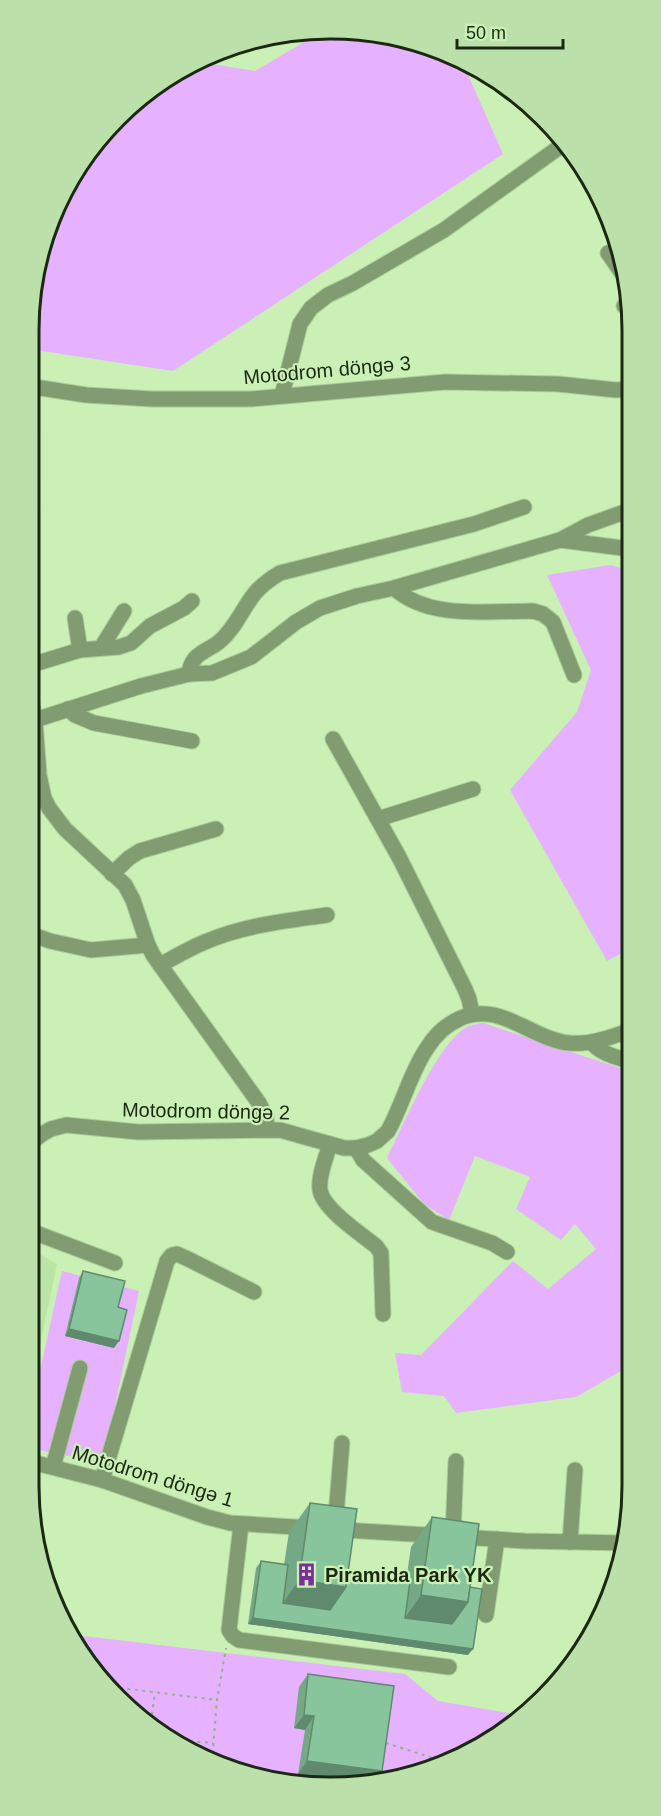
<svg xmlns="http://www.w3.org/2000/svg" width="661" height="1816" font-family="Helvetica,sans-serif">
	<style>
		.built { fill: #bce5a5 }
		.green { fill: #e6b2ff }
		.lines { fill: none; stroke-linecap: round; stroke-linejoin: round }
		.minor-casing { stroke: #ac9; stroke-width: 17 }
		.path { stroke: #94b283; stroke-width: 2; stroke-dasharray: 3 4.5; stroke-linecap: butt }
		.minor { stroke: #809c70; stroke-width: 15 }
		.wall { fill: #75a986 }
		.shaded-wall { fill: #5f8a6d }
		.building { fill: #88c59c; stroke: #5f8a6d; stroke-width: 1.5 }
		.labels { text-anchor: middle; stroke-width: 4.5; stroke-linejoin: round; paint-order: stroke }
		.street-label { font-size: 20px; fill: #1b2913; stroke: #caf0b6 }
		.poi-label { font-size: 20px; font-weight: bold; fill: #1b2913; stroke: #caf0b6; text-anchor: start }
		.rim { fill: none; stroke: #1b2913; stroke-width: 3 }
	</style>
	<rect width="100%" height="100%" fill="#caf0b6"/>
	<polygon class="built" points="29,1248 57,1264 29,1398"/>
	<g class="green">
		<polygon points="319,33 408,39 462,61 503,154 173,371 29,349 29,330 39,253 91,147 179,69 200,62 255,71"/>
		<polygon points="610,565 630,571 631,948 607,961 510,790 577,712 591,670 547,575"/>
		<path d="M483,1023L632,1072V1125L630,1128L632,1129V1359L621,1371L576,1397L456,1413L444,1396L402,1392L395,1353L421,1355L513,1261L548,1289L596,1249L575,1224L561,1240L516,1209L530,1177L475,1156L449,1220L424,1204L387,1158C403,1126 437,1045 465,1028C470,1025 477,1024 483,1023Z"/>
		<polygon points="62,1271 139,1291 103,1463 29,1448 29,1421"/>
		<polygon points="75,1635 405,1674 438,1701 520,1715 499,1736 408,1777 291,1785 197,1756 104,1685 75,1639"/>
	</g>
	<g class="lines">
		<defs>
			<g id="minor">
				<polyline points="608,253 626,279"/>
				<polyline points="624,306 630,299"/>
				<polyline points="28,386 86,395 152,399 251,399 445,382 558,384 616,390 630,389"/>
				<polyline points="282,395 300,324 311,308 328,295 353,283 444,230 565,143"/>
				<polyline points="560,540 630,549"/>
				<path d="M394,588C429,620 488,611 533,611L543,614L553,622L574,675"/>
				<polyline points="75,618 80,650"/>
				<polyline points="101,648 124,611"/>
				<polyline points="28,666 80,650 119,647 131,643 150,626 184,608 192,601"/>
				<path d="M189,674C191,654 204,653 219,642C235,629 242,609 255,593C262,585 270,579 280,573L474,524L524,507"/>
				<polyline points="28,683 35,720 39,775 44,798 49,808 65,829 125,885 133,900 148,945 153,955 259,1103 266,1117 267,1129"/>
				<polyline points="68,709 75,715 94,723 192,741"/>
				<polyline points="35,720 141,686 189,674 212,673 251,657 296,622 320,608 357,596 394,588 560,540 588,525 630,510"/>
				<polyline points="333,739 399,857 465,989 469,999 472,1013"/>
				<polyline points="378,819 473,789"/>
				<polyline points="112,874 129,858 140,851 216,829"/>
				<polyline points="28,933 50,941 91,950 148,945"/>
				<path d="M160,965C175,957 190,948 205,942C244,925 286,921 327,915"/>
				<path d="M591,1042C601,1054 616,1057 632,1062"/>
				<path d="M330,1144C326,1158 318,1176 320,1190C323,1209 361,1234 376,1246L381,1253L383,1314"/>
				<path d="M28,1145L42,1134L51,1129L66,1125L138,1132L280,1130L344,1148H356L368,1145L377,1141L388,1131C403,1104 410,1073 427,1048C435,1035 447,1024 461,1018C500,1001 531,1039 569,1043C590,1045 612,1037 631,1030"/>
				<polyline points="356,1148 363,1160 432,1222 492,1243 507,1252"/>
				<polyline points="28,1230 115,1263"/>
				<polyline points="28,1461 102,1480 207,1517 230,1523 525,1541 625,1543"/>
				<polyline points="53,1467 80,1368"/>
				<polyline points="102,1480 167,1261 172,1255 177,1254 188,1259 254,1292"/>
				<polyline points="241,1524 229,1630 233,1636 239,1640 449,1667"/>
				<polyline points="335,1527 342,1443"/>
				<polyline points="453,1536 456,1461"/>
				<polyline points="570,1542 575,1470"/>
				<polyline points="486,1615 497,1539"/>
			</g>
		</defs>
		<use href="#minor" class="minor-casing"/>
		<g class="path">
			<polyline points="105,1686 217,1700"/>
			<polyline points="139,1712 152,1713"/>
			<polyline points="151,1722 155,1692"/>
			<polyline points="175,1740 213,1743"/>
			<polyline points="386,1743 433,1758 432,1766"/>
			<polyline points="433,1758 447,1760"/>
			<polyline points="212,1761 217,1700 226,1648"/>
		</g>
		<use href="#minor" class="minor"/>
	</g>
	<g class="wall">
		<polygon points="83,1271 118,1307 114,1348 65,1336 79,1278"/>
		<polygon points="310,1503 348,1572 406,1581 411,1547 432,1517 470,1587 468,1655 248,1624 256,1568 261,1561 284,1565 289,1532"/>
		<polygon points="308,1674 382,1771 376,1779 350,1781 298,1774 305,1730 294,1728 299,1687"/>
	</g>
	<g class="shaded-wall">
		<polygon points="69,1329 119,1341 114,1348 65,1336"/>
		<polygon points="299,1580 346,1587 325,1617 278,1610"/>
		<polygon points="421,1595 468,1602 447,1631 400,1625"/>
		<polygon points="253,1618 473,1649 468,1655 248,1624"/>
		<polygon points="304,1715 314,1716 305,1730 294,1728"/>
		<polygon points="307,1761 382,1771 376,1779 350,1781 298,1774"/>
	</g>
	<g class="building">
		<polygon points="83,1271 125,1281 118,1307 127,1310 119,1341 69,1329"/>
		<polygon points="310,1503 357,1509 346,1587 299,1580"/>
		<polygon points="432,1517 479,1524 468,1602 421,1595"/>
		<polygon points="261,1561 288,1565 283,1603 330,1610 346,1587 348,1572 410,1581 405,1618 452,1624 468,1602 470,1587 482,1589 473,1649 253,1618"/>
		<polygon points="308,1674 394,1686 382,1771 307,1761 314,1716 304,1715"/>
	</g>
	<defs>
		<symbol id="building-bare" viewBox="-9 -9 18 18"><path d="M-4-6H4V6H1V3H-1V6H-4ZM-2.5-4.3h1.7v1.8h-1.7ZM.8-4.3h1.7v1.8H.8ZM-2.5-1h1.7V.8h-1.7ZM.8-1h1.7V.8H.8Z" fill="#7d2c9d" stroke="#caf0b6" stroke-width="2.5" paint-order="stroke"/></symbol>
	</defs>
	<g fill-rule="evenodd">
		<use href="#building-bare" x="290" y="1558" width="33" height="33"/>
	</g>
	<g class="labels">
		<g class="street-label">
			<text transform="translate(327 370) rotate(-5)" y="7">Motodrom döngə 3</text>
			<text transform="translate(206 1111) rotate(1)" y="7">Motodrom döngə 2</text>
			<text transform="translate(153 1476) rotate(17)" y="7">Motodrom döngə 1</text>
		</g>
		<g class="poi-label">
			<text x="325" y="1582">Piramida Park YK</text>
		</g>
	</g>
	<path d="M0 0H661V1816H0ZM330 39H331A291 291 0 0 1 622 330V1486A291 291 0 0 1 331 1777H330A291 291 0 0 1 39 1486V330A291 291 0 0 1 330 39Z" fill="#bce0a9" fill-rule="evenodd"/>
	<path class="rim" d="M330 39H331A291 291 0 0 1 622 330V1486A291 291 0 0 1 331 1777H330A291 291 0 0 1 39 1486V330A291 291 0 0 1 330 39Z"/>
	<path d="M457 39v9h106v-9" fill="none" stroke="#1b2913" stroke-width="3"/>
	<text x="466" y="39" font-size="18" fill="#1b2913" stroke="#caf0b6" stroke-width="4.5" paint-order="stroke">50 m</text>
</svg>
